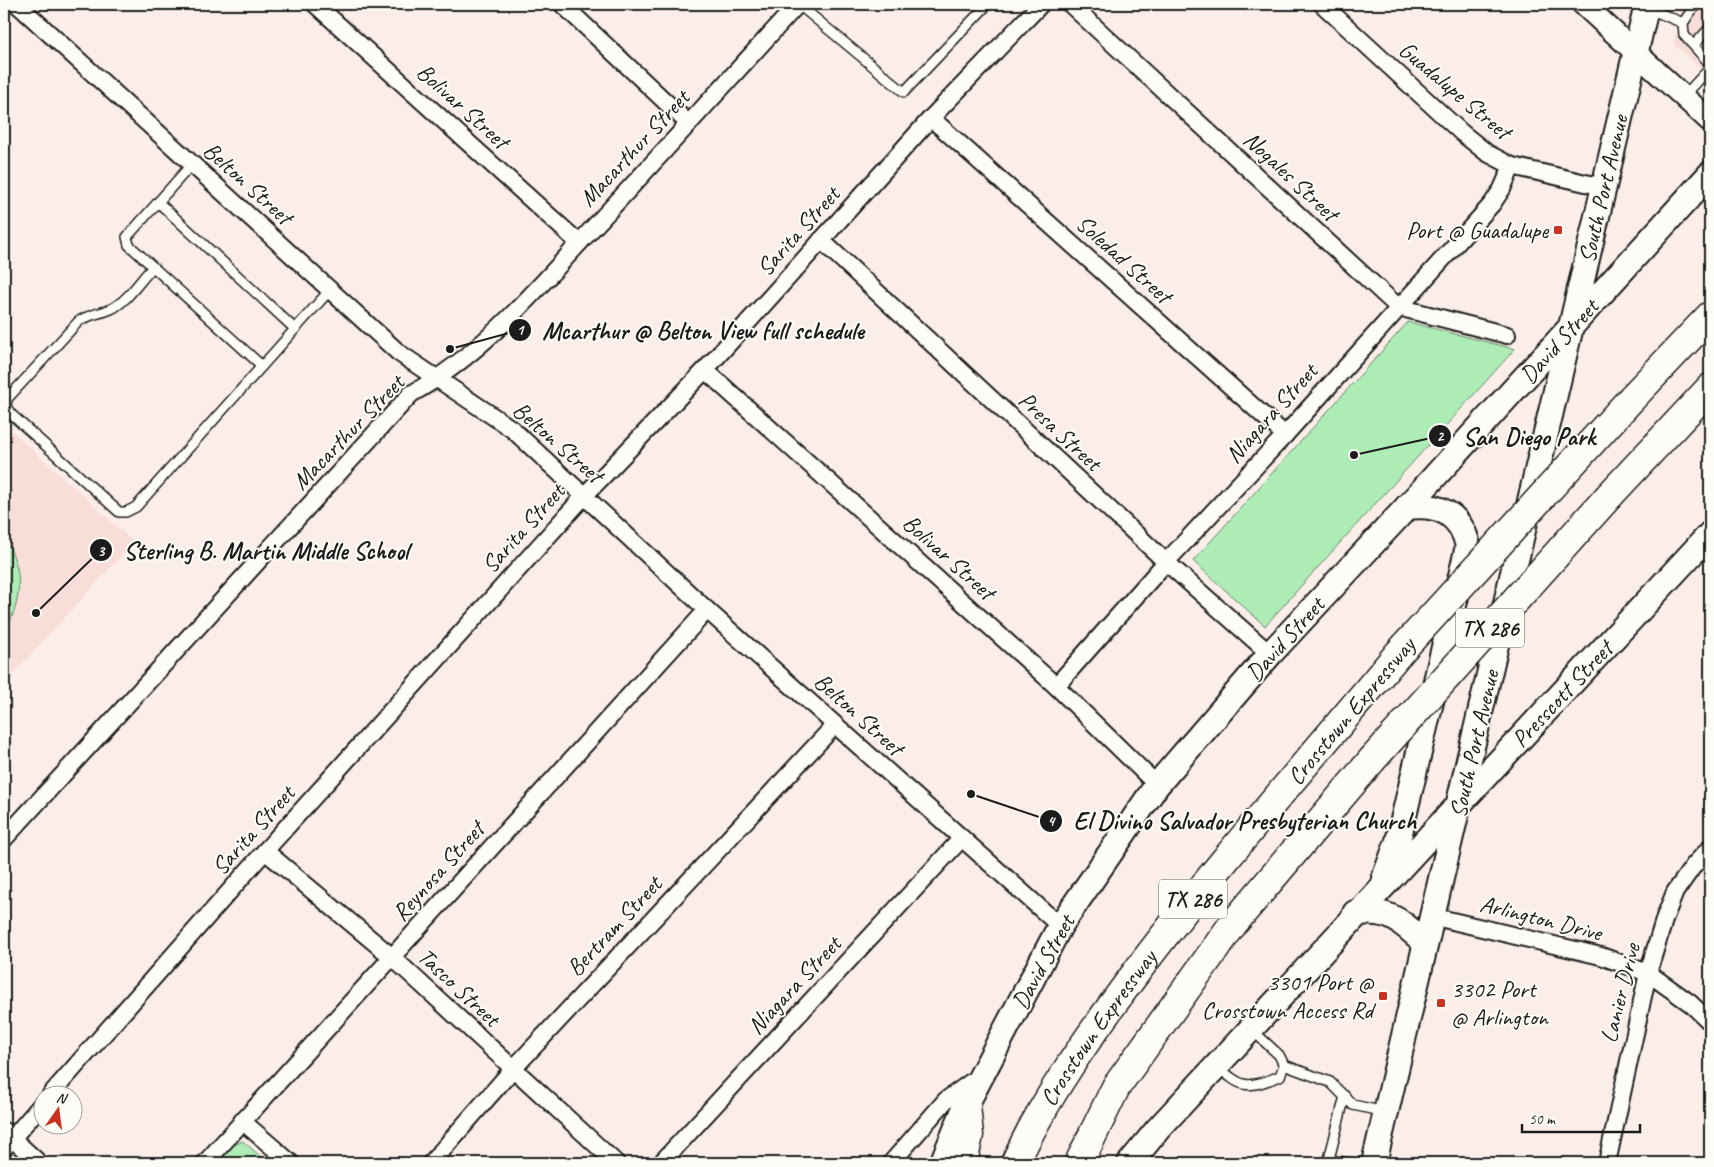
<svg xmlns="http://www.w3.org/2000/svg" width="1714" height="1167" font-family="Caveat,sans-serif">
	<style>
		.built { fill: #f8ddd8 }
		.green { fill: #adedb5; stroke: #648468 }
		.lines { fill: none; stroke-linecap: round; stroke-linejoin: round }
		.service-casing { stroke: #1c1c1c; stroke-width: 12 }
		.minor-casing { stroke: #1c1c1c; stroke-width: 20 }
		.tertiary-casing { stroke: #1c1c1c; stroke-width: 25 }
		.secondary-casing { stroke: #1c1c1c; stroke-width: 28 }
		.motorway-casing { stroke: #1c1c1c; stroke-width: 31 }
		.service { stroke: #fdfcf7; stroke-width: 9 }
		.minor { stroke: #fdfcf7; stroke-width: 16 }
		.tertiary { stroke: #fdfcf7; stroke-width: 21 }
		.secondary { stroke: #fdfcf7; stroke-width: 24 }
		.motorway { stroke: #fdfcf7; stroke-width: 28 }
		.motorway-bridge-casing { stroke: #1c1c1c; stroke-width: 31; stroke-linecap: butt }
		.motorway-bridge { stroke: #fdfcf7; stroke-width: 28 }
		.poi-dot { fill: #c8321e; stroke: #fdfcf7; stroke-width: 2 }
		.labels { text-anchor: middle; stroke-width: 4; stroke-linejoin: round; paint-order: stroke }
		.shield { fill: #fdfcf7; stroke: #605f5e; stroke-width: 1 }
		.shield-label { font-size: 22px; font-weight: bold; fill: #1c1c1c }
		.street-label { font-size: 24px; fill: #1c1c1c; stroke: #fdfcf7 }
		.poi-label { font-size: 24px; fill: #1c1c1c; stroke: #fdfcf7; text-anchor: end }
		.leader { fill: none; stroke: #1c1c1c; stroke-width: 2 }
		.callout-dot { fill: #1c1c1c; stroke: #fdfcf7; stroke-width: 2 }
		.mark-label { font-size: 15px; text-anchor: middle; font-weight: bold; fill: #fff }
		.callout-label { font-size: 25px; text-anchor: middle; font-weight: bold; fill: #1c1c1c; stroke: #fdfcf7; stroke-width: 4; stroke-linejoin: round; paint-order: stroke }
	</style>
	<rect width="100%" height="100%" fill="#fbeee9"/>
	<filter id="ink" filterUnits="userSpaceOnUse"><feTurbulence type="fractalNoise" baseFrequency=".02" numOctaves="2"/><feDisplacementMap in="SourceGraphic" scale="10" xChannelSelector="R" yChannelSelector="G"/><feConvolveMatrix kernelMatrix="1 2 1 2 8 2 1 2 1" color-interpolation-filters="sRGB"/></filter>
	<g filter="url(#ink)">
		<g class="built">
			<polygon points="1682,4 1710,4 1710,76 1674,45"/>
			<polygon points="4,424 134,542 4,684"/>
		</g>
		<g class="green">
			<polygon points="1408,322 1515,349 1265,626 1193,561"/>
			<path d="M4,539C24,566 23,604 4,631L6,572L4,563Z"/>
			<polygon points="243,1141 268,1163 218,1163 233,1145"/>
		</g>
		<g class="lines">
			<defs>
				<g id="service">
					<polyline points="798,4 904,92 988,4"/>
					<polyline points="1647,8 1683,23 1696,4"/>
					<polyline points="1683,23 1684,35 1710,64"/>
					<polyline points="1694,45 1707,31"/>
					<polyline points="1684,96 1710,68"/>
					<polyline points="192,164 127,237 129,245 262,366 330,290"/>
					<polyline points="158,202 295,329"/>
					<path d="M153,267C140,280 128,301 111,309C100,314 88,314 78,322L7,399L6,407L12,415L119,512H126L136,507L262,366"/>
					<path d="M1216,1065C1243,1089 1246,1089 1280,1076L1284,1065L1279,1055L1250,1028"/>
					<polyline points="1284,1065 1330,1082 1353,1105 1385,1112"/>
					<polyline points="1329,1160 1350,1163"/>
					<polyline points="1328,1163 1345,1096"/>
				</g>
				<g id="minor">
					<polyline points="17,4 399,353 512,429 707,610 1060,926"/>
					<polyline points="315,4 579,243"/>
					<polyline points="562,4 689,124"/>
					<polyline points="1070,4 1398,307 1507,335"/>
					<polyline points="1322,4 1462,133 1487,153 1512,166 1603,187"/>
					<polyline points="931,118 1285,435"/>
					<polyline points="821,240 1166,562 1270,654"/>
					<polyline points="705,370 1056,686 1157,785"/>
					<polyline points="1056,686 1166,562 1285,435 1492,204 1502,189 1512,166"/>
					<path d="M4,839L411,394C482,355 537,289 591,230C661,155 729,79 798,4"/>
					<polyline points="265,851 392,957 616,1163"/>
					<polyline points="1431,916 1601,956 1648,973 1690,1003 1710,1022"/>
					<polyline points="51,1094 265,851 585,495 705,370 931,118 1041,4"/>
					<polyline points="242,1121 291,1163"/>
					<polyline points="4,1131 39,1163"/>
					<polyline points="4,1148 42,1104"/>
					<polyline points="205,1163 707,610"/>
					<polyline points="431,1163 512,1070 835,725"/>
					<polyline points="661,1163 962,838"/>
					<polyline points="891,1163 946,1100 978,1077"/>
					<polyline points="1607,1163 1648,973 1665,917 1675,892 1694,865 1710,848"/>
				</g>
				<polyline id="tertiary" points="1583,4 1710,121"/>
				<g id="secondary">
					<path d="M1385,876L1398,841L1468,546C1461,514 1439,503 1407,507"/>
					<path d="M1355,913C1392,910 1399,920 1425,943"/>
					<polyline points="942,1163 966,1105 1060,926 1157,785 1270,654 1407,507 1710,174"/>
					<path d="M1130,1163L1158,1129C1341,929 1526,732 1710,534"/>
					<polyline points="1374,1163 1647,4"/>
				</g>
				<g id="motorway">
					<polyline points="1632,398 1710,316"/>
					<polyline points="1609,496 1710,388"/>
					<polyline points="963,1163 969,1135 966,1105"/>
					<path id="s1" d="M1015,1163C1045,1097 1089,1036 1132,978C1216,866 1309,761 1398,654"/>
					<polyline points="1079,1163 1116,1087 1233,924 1372,760"/>
				</g>
			</defs>
			<use href="#service" class="service-casing"/>
			<use href="#minor" class="minor-casing"/>
			<use href="#tertiary" class="tertiary-casing"/>
			<use href="#secondary" class="secondary-casing"/>
			<use href="#motorway" class="motorway-casing"/>
			<use href="#service" class="service"/>
			<use href="#minor" class="minor"/>
			<use href="#tertiary" class="tertiary"/>
			<use href="#secondary" class="secondary"/>
			<use href="#motorway" class="motorway"/>
			<defs>
				<g id="motorway-bridge">
					<polyline points="1398,654 1632,398"/>
					<polyline points="1372,760 1609,496"/>
				</g>
			</defs>
			<use href="#motorway-bridge" class="motorway-bridge-casing"/>
			<use href="#motorway-bridge" class="motorway-bridge"/>
		</g>
	</g>
	<g class="poi-dot">
		<rect x="1553" y="225" width="10" height="10" rx="2.5"/>
		<rect x="1378" y="991" width="10" height="10" rx="2.5"/>
		<rect x="1436" y="998" width="10" height="10" rx="2.5"/>
	</g>
	<g class="labels">
		<g class="shield">
			<rect x="1456" y="608.5" width="68" height="39" rx="4"/>
			<rect x="1159" y="879.5" width="68" height="39" rx="4"/>
		</g>
		<g class="shield-label">
			<text x="1490" y="636">TX 286</text>
			<text x="1193" y="907">TX 286</text>
		</g>
		<g class="street-label">
			<text transform="translate(1455 90) rotate(40)" y="8">Guadalupe Street</text>
			<text transform="translate(463 106) rotate(42)" y="8">Bolivar Street</text>
			<text transform="translate(634 148) rotate(-47)" y="8">Macarthur Street</text>
			<text transform="translate(1291 176) rotate(43)" y="8">Nogales Street</text>
			<text transform="translate(248 183) rotate(42)" y="8">Belton Street</text>
			<text transform="translate(1603 189) rotate(-77)" y="8">South Port Avenue</text>
			<text transform="translate(798 231) rotate(-48)" y="8">Sarita Street</text>
			<text transform="translate(1124 259) rotate(42)" y="8">Soledad Street</text>
			<text transform="translate(1559 341) rotate(-48)" y="8">David Street</text>
			<text transform="translate(1271 413) rotate(-48)" y="8">Niagara Street</text>
			<text transform="translate(1060 431) rotate(43)" y="8">Presa Street</text>
			<text transform="translate(348 432) rotate(-46)" y="8">Macarthur Street</text>
			<text transform="translate(558 442) rotate(41)" y="8">Belton Street</text>
			<text transform="translate(523 528) rotate(-48)" y="8">Sarita Street</text>
			<text transform="translate(949 557) rotate(42)" y="8">Bolivar Street</text>
			<text transform="translate(1285 639) rotate(-48)" y="8">David Street</text>
			<text transform="translate(1562 694) rotate(-47)" y="8">Presscott Street</text>
			<text transform="translate(1351 711) rotate(-50)" y="8">Crosstown Expressway</text>
			<text transform="translate(859 714) rotate(42)" y="8">Belton Street</text>
			<text transform="translate(1474 744) rotate(-77)" y="8">South Port Avenue</text>
			<text transform="translate(253 830) rotate(-48)" y="8">Sarita Street</text>
			<text transform="translate(438 871) rotate(-48)" y="8">Reynosa Street</text>
			<text transform="translate(1541 918) rotate(14)" y="8">Arlington Drive</text>
			<text transform="translate(614 926) rotate(-47)" y="8">Bertram Street</text>
			<text transform="translate(1043 962) rotate(-61)" y="8">David Street</text>
			<text transform="translate(794 985) rotate(-47)" y="8">Niagara Street</text>
			<text transform="translate(459 987) rotate(43)" y="8">Tasco Street</text>
			<text transform="translate(1620 993) rotate(-76)" y="8">Lanier Drive</text>
			<text dy="8" stroke="none"><textPath href="#s1" startOffset="159">Crosstown Expressway</textPath></text>
		</g>
		<g class="poi-label">
			<text x="1548" y="238">Port @ Guadalupe</text>
			<text x="1373" y="990">3301 Port @<tspan x="1373" dy="28">Crosstown Access Rd</tspan></text>
			<text x="1451" y="997" text-anchor="start">3302 Port<tspan x="1451" dy="28">@ Arlington</tspan></text>
		</g>
	</g>
	<path class="leader" d="M450 349L520 330M1354 455L1440 436M36 613L101 550M971 794L1051 821"/>
	<g class="callout-dot">
		<circle cx="450" cy="349" r="5"/>
		<circle cx="1354" cy="455" r="5"/>
		<circle cx="36" cy="613" r="5"/>
		<circle cx="971" cy="794" r="5"/>
		<circle cx="520" cy="330" r="12"/>
		<circle cx="1440" cy="436" r="12"/>
		<circle cx="101" cy="550" r="12"/>
		<circle cx="1051" cy="821" r="12"/>
	</g>
	<g class="mark-label">
		<text x="520" y="335">1</text>
		<text x="1440" y="441">2</text>
		<text x="101" y="556">3</text>
		<text x="1051" y="826">4</text>
	</g>
	<g class="callout-label">
		<text x="703" y="339">Mcarthur @ Belton View full schedule</text>
		<text x="1529" y="445">San Diego Park</text>
		<text x="266" y="559">Sterling B. Martin Middle School</text>
		<text x="1245" y="829">El Divino Salvador Presbyterian Church</text>
	</g>
	<rect width="1714" height="1167" fill="none" stroke="#fdfcf7" stroke-width="20"/>
	<rect x="10" y="10" width="1694" height="1147" fill="none" stroke="#1c1c1c" stroke-width="2" filter="url(#ink)"/>
	<g transform="translate(58 1110) rotate(14)"><circle r="24" fill="#fdfcf7" stroke="#a3a29f"/>
	<path d="M0-4L9 19L0 12L-9 19Z" fill="#c8321e"/>
	<text y="-8" font-size="14" font-weight="bold" text-anchor="middle" fill="#1c1c1c">N</text>
	</g>
	<path d="M1522 1124v8h118v-8" fill="none" stroke="#1c1c1c" stroke-width="2.5"/>
	<text x="1529" y="1124" font-size="15" fill="#1c1c1c" stroke="#fdfcf7" stroke-width="4" paint-order="stroke">50 m</text>
</svg>
